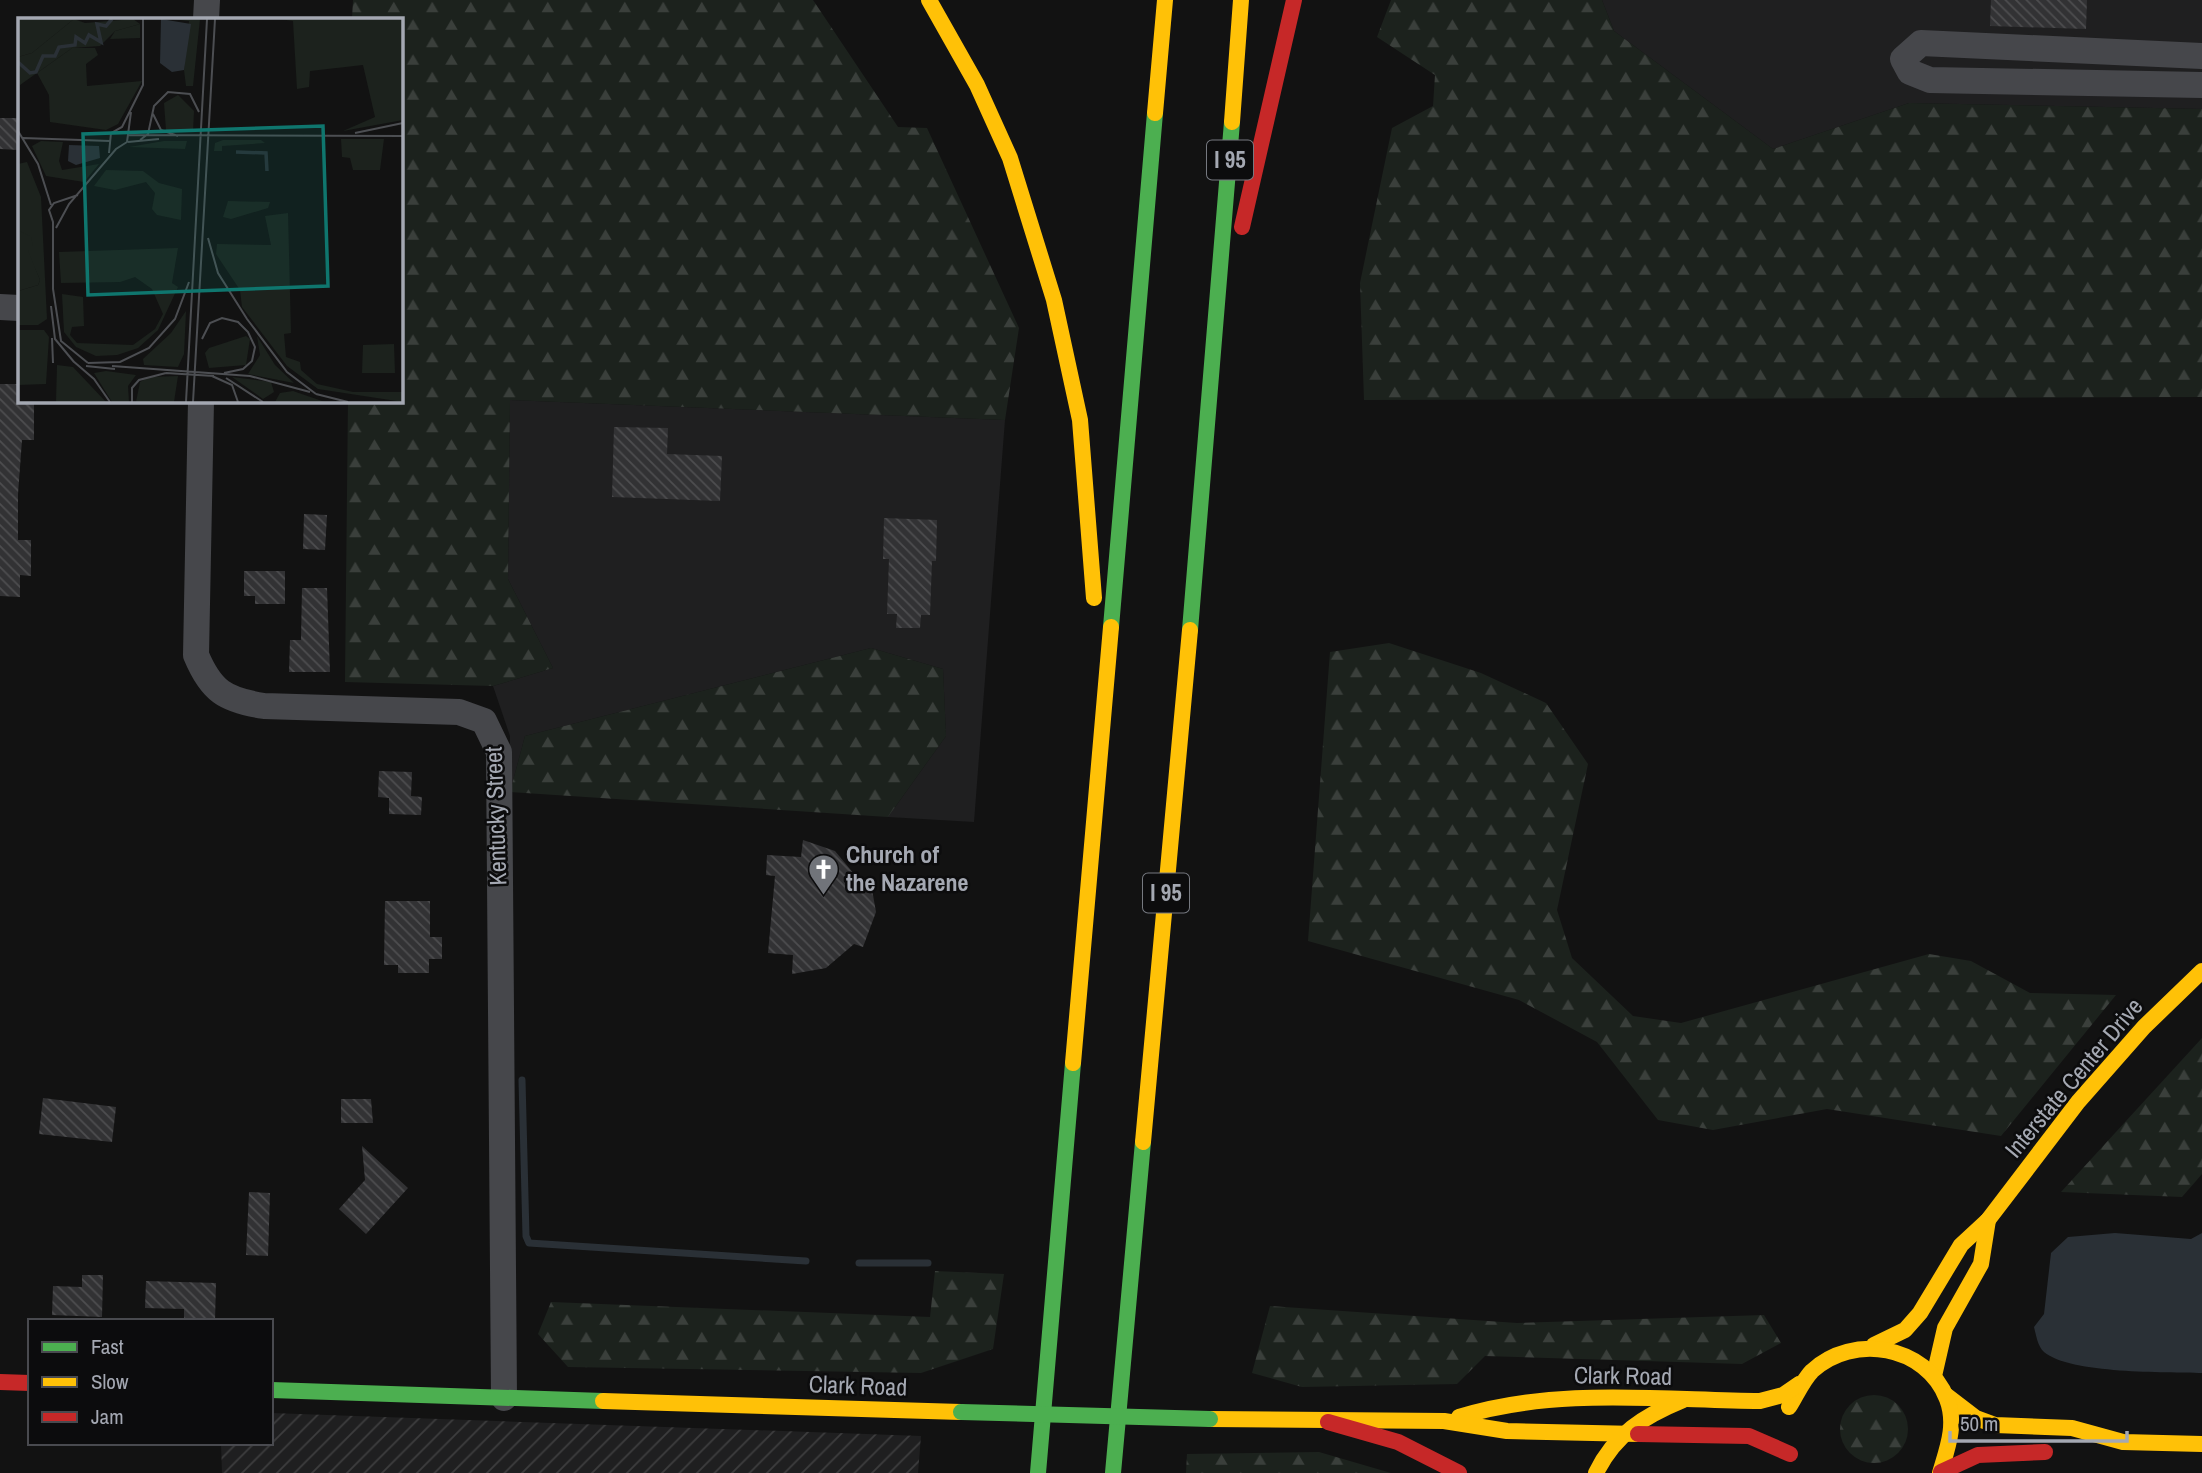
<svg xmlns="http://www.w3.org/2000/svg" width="2202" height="1473" font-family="'Archivo Narrow',sans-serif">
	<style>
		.built { fill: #1f1f20 }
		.industrial { fill: url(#industrial-furrows) }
		.forest { fill: url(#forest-firs) }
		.water { fill: #2a3036 }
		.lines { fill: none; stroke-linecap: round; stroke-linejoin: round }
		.stream { stroke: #2a3036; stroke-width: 7 }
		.building { fill: url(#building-back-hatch) }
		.street { stroke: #46474b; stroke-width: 26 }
		.fast { stroke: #4caf50; stroke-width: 16 }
		.slow { stroke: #ffc107; stroke-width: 16 }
		.jam { stroke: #c62828; stroke-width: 16 }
		.fast-bridge { stroke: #4caf50; stroke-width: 16 }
		.labels { text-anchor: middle; stroke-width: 5; stroke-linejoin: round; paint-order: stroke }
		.shield { fill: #0c0c0d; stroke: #767980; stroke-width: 2 }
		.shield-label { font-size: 23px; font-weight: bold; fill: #a4a8b2 }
		.street-label { font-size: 24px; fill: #a4a8b2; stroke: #0c0c0d }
		.poi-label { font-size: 24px; font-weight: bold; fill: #a4a8b2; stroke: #0c0c0d; text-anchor: start }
		.inset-river { fill: none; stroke: #2a3036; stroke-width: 3.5 }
		.inset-road { fill: none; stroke: #4c4e52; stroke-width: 2 }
		.view { fill: #0f766e; fill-opacity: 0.15; stroke: #0f766e; stroke-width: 3.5 }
		.inset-edge { fill: none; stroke: #a4a8b2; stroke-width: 3.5 }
	</style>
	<defs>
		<pattern id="industrial-furrows" width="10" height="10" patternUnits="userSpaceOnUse" patternTransform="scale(1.75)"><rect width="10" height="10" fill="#1f1f20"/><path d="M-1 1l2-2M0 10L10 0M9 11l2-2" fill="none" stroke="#3d3d3e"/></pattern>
		<pattern id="forest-firs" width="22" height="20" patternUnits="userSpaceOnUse" patternTransform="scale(1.75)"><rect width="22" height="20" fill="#1c221d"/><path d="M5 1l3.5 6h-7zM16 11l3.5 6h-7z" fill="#3a3f3b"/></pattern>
		<pattern id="building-back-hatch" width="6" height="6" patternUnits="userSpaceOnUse" patternTransform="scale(1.75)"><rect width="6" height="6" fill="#323234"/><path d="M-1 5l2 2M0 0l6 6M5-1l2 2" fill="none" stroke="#4d4d4f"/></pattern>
	</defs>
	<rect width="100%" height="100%" fill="#121212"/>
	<g class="built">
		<polygon points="1602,0 2202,0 2202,109 1909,103 1773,149 1614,31"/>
		<polygon points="510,400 1005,420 974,822 888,817 946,736 943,669 871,648 525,736 510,792 510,736 493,686 553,668 508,579"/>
	</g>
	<polygon class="industrial" points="271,1413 921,1436 918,1473 222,1473 221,1443 271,1443"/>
	<g class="forest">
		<polygon points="353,0 813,0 898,127 927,128 1019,328 1005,420 510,400 508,579 553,668 493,686 345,682 348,401 401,401 401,19 352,19"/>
		<polygon points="1391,0 1602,0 1614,31 1773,149 1909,103 2202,109 2202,397 1364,400 1360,283 1392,128 1433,106 1435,75 1377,37"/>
		<polygon points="1389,643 1481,673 1546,703 1588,764 1557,910 1572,958 1633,1016 1681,1023 1929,954 1971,961 2030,993 2116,995 2001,1136 1827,1109 1713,1130 1658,1120 1597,1042 1519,1000 1308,941 1330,652"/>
		<polygon points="871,648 943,669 946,736 888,817 510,792 525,736"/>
		<polygon points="2202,1038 2202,1174 2182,1197 2061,1192"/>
		<polygon points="935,1271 1004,1274 993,1349 921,1373 568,1367 538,1334 551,1302 930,1317"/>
		<polygon points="1270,1306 1517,1323 1764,1315 1781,1343 1742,1364 1485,1356 1457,1384 1302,1387 1252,1373"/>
		<circle cx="1874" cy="1429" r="34"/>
		<polygon points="1319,1452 1391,1473 1186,1473 1187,1454"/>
	</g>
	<path class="water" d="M2115,1233L2191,1239L2202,1233V1373C2167,1372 2070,1374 2044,1352C2038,1347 2036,1335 2034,1327L2044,1314L2051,1253L2068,1237Z"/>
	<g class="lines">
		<g class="stream">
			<polyline points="522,1080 526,1236 529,1243 806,1261"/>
			<polyline points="859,1263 928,1263"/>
		</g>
	</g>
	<g class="building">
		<polygon points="1991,0 2087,0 2086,29 1990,26"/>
		<polygon points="0,118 19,118 19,150 0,149"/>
		<polygon points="0,384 19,384 19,401 34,401 34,440 22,440 18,494 18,540 31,540 31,576 20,575 20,597 0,596"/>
		<polygon points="614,427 668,428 667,454 722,456 720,501 612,497"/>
		<polygon points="304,514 327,515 325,550 303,549"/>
		<polygon points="884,518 937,520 936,561 932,561 930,615 921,615 920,628 896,628 897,614 887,614 889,559 883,559"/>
		<polygon points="244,571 285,571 285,604 255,604 255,596 244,596"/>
		<polygon points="302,588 327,588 330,672 289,672 290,640 301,640"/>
		<polygon points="379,771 412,772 411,796 422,797 421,815 389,814 389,798 378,797"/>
		<polygon points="803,840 835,851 859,880 870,878 876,912 863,947 854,944 826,968 792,974 793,955 768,953 775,876 766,875 767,855 801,857"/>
		<polygon points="385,901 430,901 430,937 442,937 442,959 429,959 429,973 398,973 398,965 384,965"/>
		<polygon points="43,1098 116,1107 112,1142 39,1134"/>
		<polygon points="341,1099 371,1099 373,1123 341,1123"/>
		<polygon points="362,1146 408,1188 366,1234 339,1209 365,1180"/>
		<polygon points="249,1192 270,1193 268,1256 246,1255"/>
		<polygon points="82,1275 103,1275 102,1317 52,1315 53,1286 82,1287"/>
		<polygon points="146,1281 216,1283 215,1321 184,1321 184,1309 145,1308"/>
	</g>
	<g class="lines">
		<g class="street">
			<polyline points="206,19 207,0"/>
			<polyline points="2202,56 1921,43 1903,59 1910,72 1930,80 2202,85"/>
			<polyline points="0,307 19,308"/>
			<path d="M201,401L196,655C211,691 225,700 264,706L459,712L484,721L499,752L504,1398"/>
		</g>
		<g class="fast">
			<polyline points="1111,627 1155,113"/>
			<polyline points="1190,630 1232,122"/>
			<polyline points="271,1390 603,1401"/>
			<polyline points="1038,1473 1073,1063"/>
			<polyline points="1113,1473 1143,1142"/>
		</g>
		<g class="slow">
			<polyline points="929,0 977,85 1010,158 1054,300 1080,420 1094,598"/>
			<polyline points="1155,113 1165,0"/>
			<polyline points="1232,122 1241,0"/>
			<polyline points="1073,1063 1111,627"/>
			<polyline points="1143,1142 1190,630"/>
			<polyline points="1874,1345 1905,1330 1920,1313 1961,1245 1988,1220 2078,1102 2144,1027 2202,971"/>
			<polyline points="1934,1376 1945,1328 1981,1264 1988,1220"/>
			<polyline points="1946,1395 1976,1418 1995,1425 2072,1428 2123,1442 2202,1444"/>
			<polyline points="603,1401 961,1412"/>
			<path d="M1789,1407C1796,1396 1803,1380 1812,1371C1853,1333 1926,1345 1947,1399C1957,1425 1947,1449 1940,1473"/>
			<path d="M1459,1417C1555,1387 1660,1400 1760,1401L1783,1395L1799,1384"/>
			<polyline points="1210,1419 1444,1421 1507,1431 1638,1434"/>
			<path d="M1596,1473C1615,1434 1644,1416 1683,1400"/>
		</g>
		<g class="jam">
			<polyline points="1242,227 1294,0"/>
			<polyline points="0,1382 30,1383"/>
			<polyline points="1328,1422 1398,1442 1459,1473"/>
			<polyline points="1638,1434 1749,1436 1790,1454"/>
			<polyline points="1941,1472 1978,1455 2045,1452"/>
		</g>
		<polyline class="fast-bridge" points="961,1412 1210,1419"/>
	</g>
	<defs>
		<symbol id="church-pin" viewBox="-11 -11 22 30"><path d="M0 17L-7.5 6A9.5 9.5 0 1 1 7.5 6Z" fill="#71747a" stroke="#0c0c0d"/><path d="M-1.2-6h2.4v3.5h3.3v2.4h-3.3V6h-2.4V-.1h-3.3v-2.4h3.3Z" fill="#fff"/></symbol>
	</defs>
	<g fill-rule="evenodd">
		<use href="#church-pin" x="806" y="852" width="35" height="47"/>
	</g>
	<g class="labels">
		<g class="shield">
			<rect x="1207" y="140.5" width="46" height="39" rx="5"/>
			<rect x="1143" y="873.5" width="46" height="39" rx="5"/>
		</g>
		<g class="shield-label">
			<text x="1230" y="168">I 95</text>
			<text x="1166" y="901">I 95</text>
		</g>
		<g class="street-label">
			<text transform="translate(496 816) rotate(-92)" y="8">Kentucky Street</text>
			<text transform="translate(2074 1078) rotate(-50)" y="8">Interstate Center Drive</text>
			<text transform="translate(1623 1376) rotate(1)" y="8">Clark Road</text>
			<text transform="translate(858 1386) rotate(2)" y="8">Clark Road</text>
		</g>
		<g class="poi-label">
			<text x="846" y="863">Church of<tspan x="846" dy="28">the Nazarene</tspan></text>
		</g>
	</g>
	<g transform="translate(18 18)">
		<rect width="385" height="385" fill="#121212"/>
		<path d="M0,1H56L14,35L0,39ZM154,1H182L175,68H168L166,52L171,3ZM261,1H385V102L325,113L357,99L345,47L292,53L291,69L279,71L275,3ZM122,6V20L92,21L97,13ZM54,30H77L80,37L68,46L69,68L124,63L100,106L88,112L32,104L31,77L19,55ZM160,77L176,93L175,114L148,112L146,85ZM323,121H366L362,152H335L332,140L324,139ZM205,122H243L247,125L204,128V133H196L197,125ZM23,123L45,124L41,143L44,152L81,146L66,164L28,158L14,128ZM146,123H169L167,131L111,129ZM9,144L23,179L29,301L20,307H0V273L20,267L22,262L0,212V146ZM88,152L125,153L141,165L164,171L163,202L139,197L134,191L137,175L128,164L97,172L76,168ZM210,183L252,184L250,190L213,201L205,199ZM270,195L273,315L266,316L268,339L282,344L283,352L299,366L335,374H385V384L300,371L269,348L224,289L222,272L198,236L199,226L253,227L247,198ZM160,230L154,265L160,269L140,312L120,330L99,337L78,338L58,329L46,314L44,276L65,279L66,308L54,309L52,317L59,325L115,327L137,311L145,296L134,271L117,259L102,264L43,265L41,234ZM168,293L166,336L160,349L126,347L125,341L153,315ZM0,312H26L31,319L28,366L0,367ZM228,318L232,321L228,347L191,350L187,335L191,330ZM239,318L257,347L276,365L230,356L242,337ZM376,326L377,355H344L345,327ZM39,347L55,349L88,384H38ZM88,353L118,357L110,368L111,384H94L76,355ZM160,358L156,384H118L122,364L131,359ZM214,359L253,364L256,374L245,381ZM275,373L307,384H316H257L262,375Z" fill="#1c221d"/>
		<path d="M56,1L67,5L115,1L122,6L97,13L82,28L54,30L2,67L0,39L14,35ZM0,212L13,219L15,228L10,232L22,262L20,267L0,273Z" fill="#1c221d"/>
		<path d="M143,1L173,6L166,52L154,54L142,45ZM51,127L81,128L82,140L58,147L50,143Z" fill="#2a3036"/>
		<path class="inset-river" d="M0,44L12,55L18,54L25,38H37L41,29L57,27L58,19L67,25L71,17L83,24L79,6L88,8L94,1M218,134L248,135L249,153"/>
		<path class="inset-road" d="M135,96L143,112L160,118M0,113L20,146L33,187M337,115L385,105M110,117L385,118M5,120L92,123M122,122L130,116L136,88L150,74L172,76L181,94M110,124L141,121M91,135L93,115L104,109L125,67V1M60,177L36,185L31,192L35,204V271L43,323L70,345M38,210L51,186L98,131L109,124L113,94M190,220L200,255L229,301L269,354L298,376M33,288L37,321L56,344M34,320L35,345M184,321L192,305L204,300L220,304L230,314L237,329L234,343L225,351L206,355M55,343L76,361L92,384M70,345L102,344L131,330L157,301L171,264M68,348L97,351M94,348L232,358L292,374M148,355L196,358M194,358L214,367L220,384M208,360L245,384M298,376L330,384M114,384V370L121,362L148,355M168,384L189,1M175,384L197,1"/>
		<path class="view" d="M305,108L310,268L70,277L65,116Z"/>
		<rect width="385" height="385" class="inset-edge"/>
	</g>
	<rect x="28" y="1319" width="245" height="126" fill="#0c0c0d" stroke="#494a4f" stroke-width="2"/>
	<rect x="42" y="1342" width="35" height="10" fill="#4caf50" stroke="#494a4f" stroke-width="2"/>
	<text x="91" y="1354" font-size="21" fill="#a4a8b2">Fast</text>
	<rect x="42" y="1377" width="35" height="10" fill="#ffc107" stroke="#494a4f" stroke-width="2"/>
	<text x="91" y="1389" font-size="21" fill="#a4a8b2">Slow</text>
	<rect x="42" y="1412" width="35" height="10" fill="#c62828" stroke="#494a4f" stroke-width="2"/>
	<text x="91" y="1424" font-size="21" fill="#a4a8b2">Jam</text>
	<path d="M1950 1431v10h177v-10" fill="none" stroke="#a4a8b2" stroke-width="3.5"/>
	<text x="1960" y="1431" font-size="21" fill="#a4a8b2" stroke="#0c0c0d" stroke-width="5" paint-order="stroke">50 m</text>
</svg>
